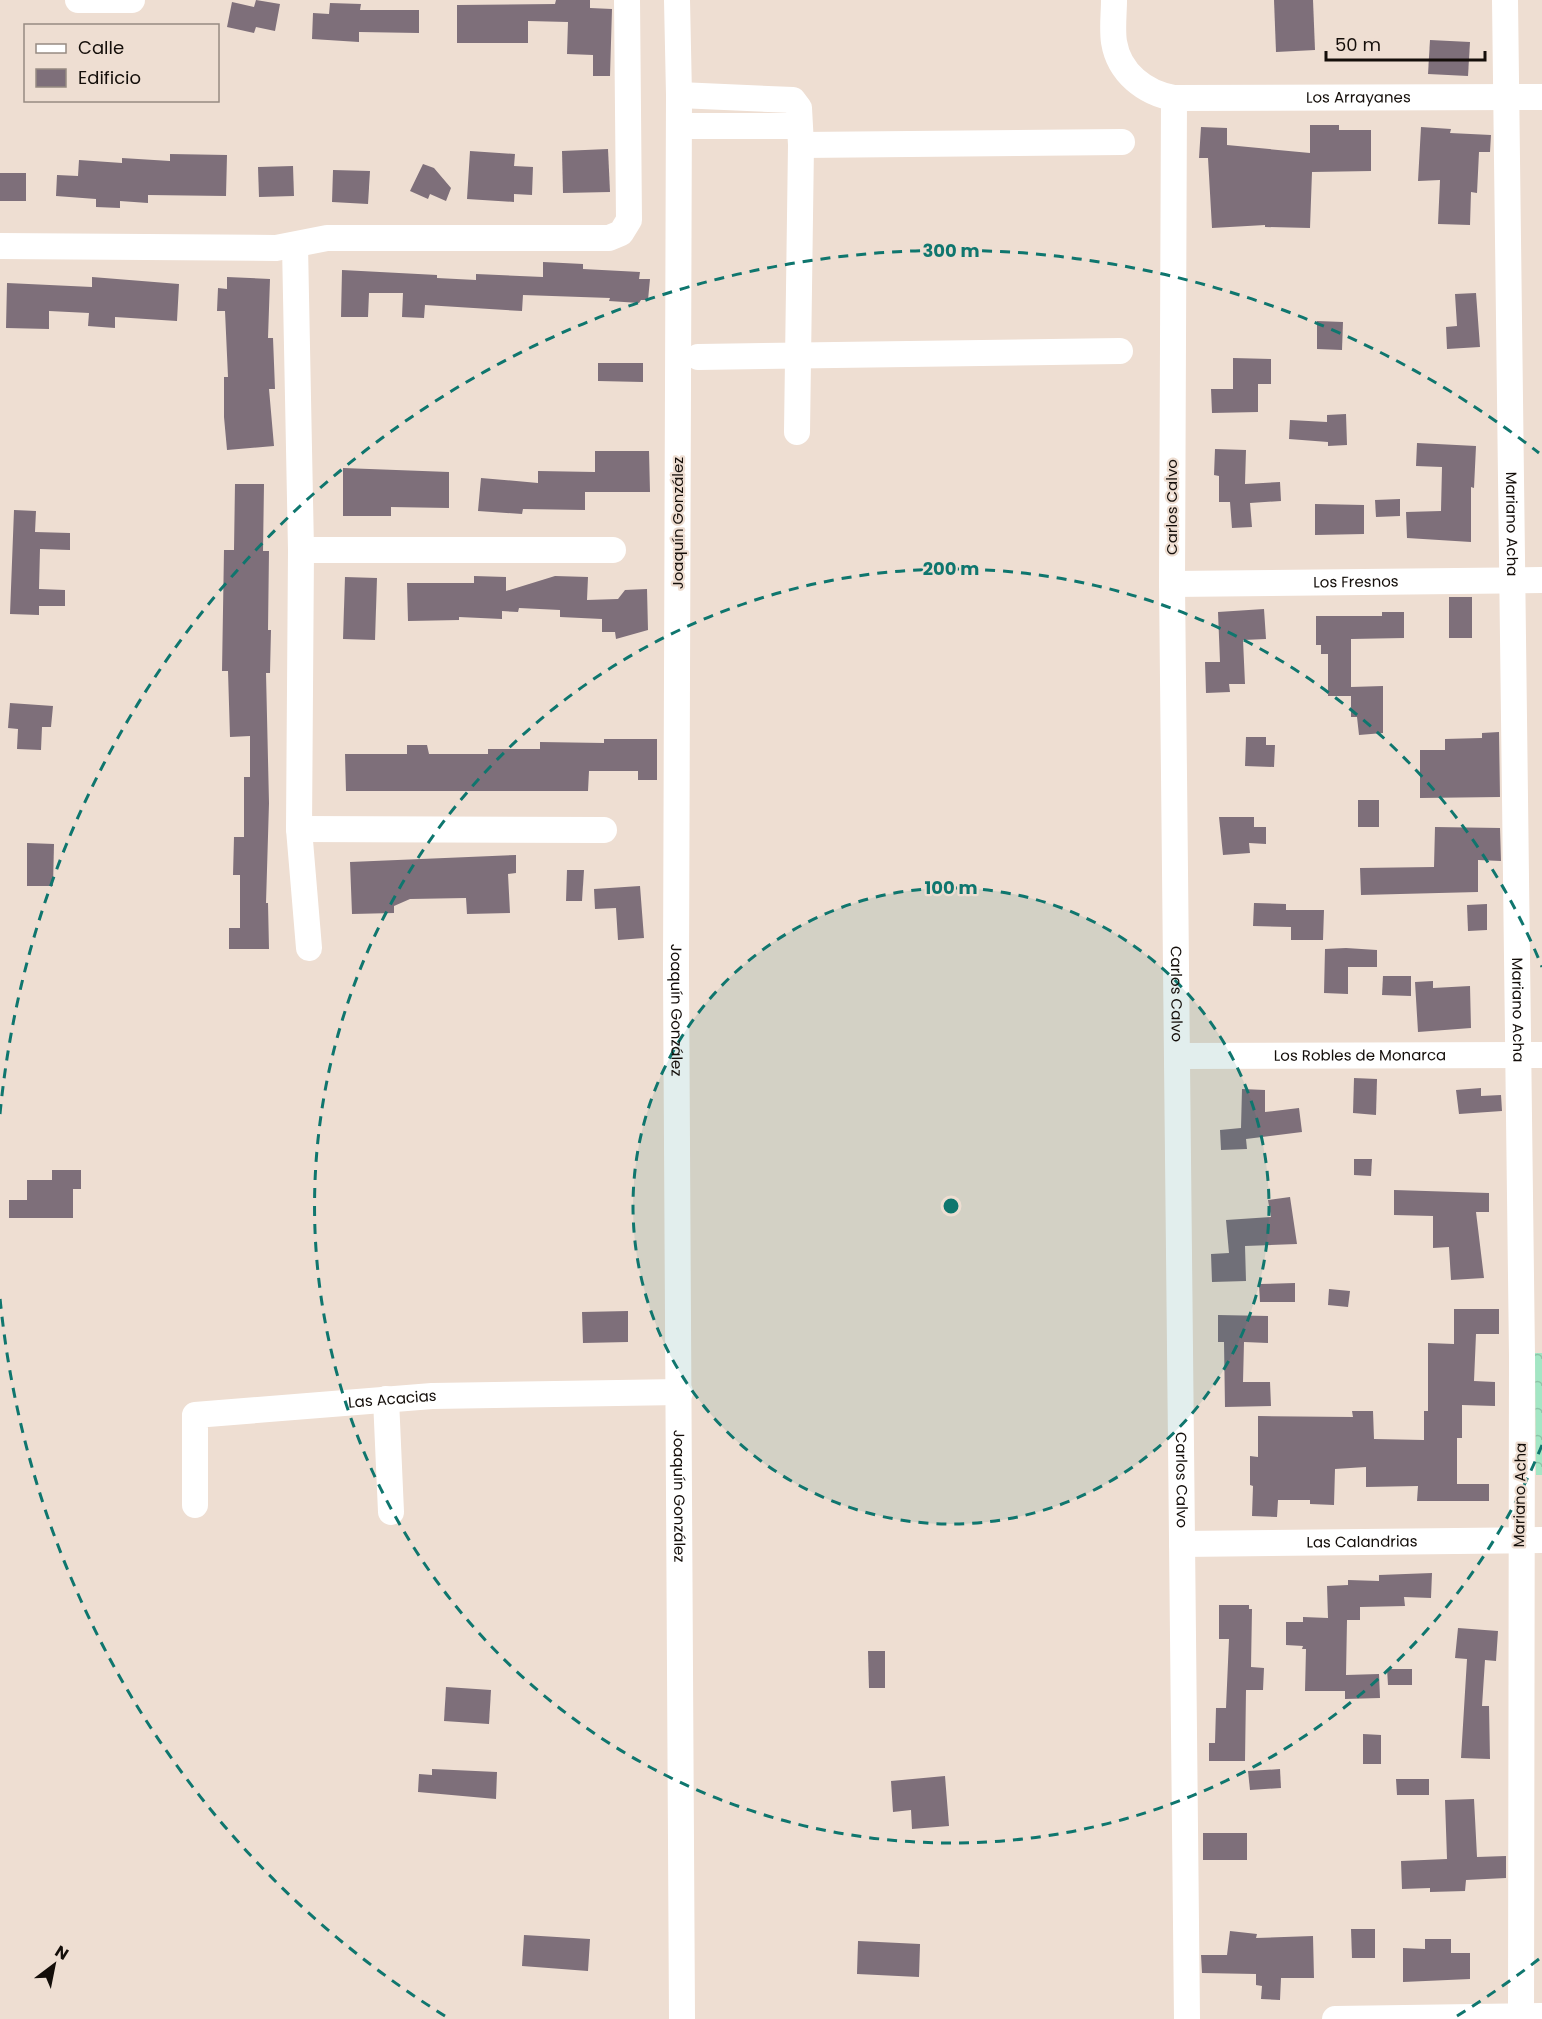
<svg xmlns="http://www.w3.org/2000/svg" width="1542" height="2019" font-family="Poppins,sans-serif">
	<style>
		.forest { fill: url(#forest-crowns) }
		.building { fill: #7e6f7a }
		.lines { fill: none; stroke-linecap: round; stroke-linejoin: round }
		.minor { stroke: #fff; stroke-width: 26 }
		.ring { fill: none; stroke: #0f766e; stroke-width: 3; stroke-dasharray: 10 8 }
		.labels { text-anchor: middle; stroke-width: 4.5; stroke-linejoin: round; paint-order: stroke }
		.street-label { font-size: 15px; fill: #140e0a; stroke: #eeded2 }
		.centre { fill: #0f766e; stroke: #eeded2; stroke-width: 3 }
		.ring-label { font-size: 18px; text-anchor: middle; font-weight: bold; fill: #0f766e; stroke: #eeded2; stroke-width: 4.5; stroke-linejoin: round; paint-order: stroke }
	</style>
	<defs>
		<pattern id="forest-crowns" width="20" height="18" patternUnits="userSpaceOnUse" patternTransform="scale(1.5)"><rect width="20" height="18" fill="#a3e6c4"/><path d="M2 6a3 3 0 1 1 6 0M12 15a3 3 0 1 1 6 0" fill="none" stroke="#8bc4a7"/></pattern>
	</defs>
	<rect width="100%" height="100%" fill="#eeded2"/>
	<polygon class="forest" points="1535,1353 1542,1353 1542,1475 1536,1475"/>
	<g class="building">
		<polygon points="256,0 280,4 275,31 256,27 254,33 227,27 232,2 254,7"/>
		<polygon points="556,0 590,0 590,8 612,9 610,76 593,76 593,55 567,54 568,22 528,21 528,43 457,43 457,5 555,4"/>
		<polygon points="1274,0 1313,0 1315,50 1276,52"/>
		<polygon points="330,3 361,4 360,10 419,10 419,33 359,32 359,42 312,39 313,13 329,14"/>
		<polygon points="1430,40 1470,42 1468,76 1428,74"/>
		<polygon points="1310,125 1339,125 1339,130 1371,130 1371,171 1312,172 1310,228 1265,227 1265,225 1212,228 1208,158 1199,158 1201,127 1227,128 1227,145 1310,153"/>
		<polygon points="1421,127 1451,129 1450,133 1491,135 1490,152 1479,152 1477,193 1471,192 1470,225 1438,224 1440,180 1418,181"/>
		<polygon points="608,149 610,192 563,193 562,151"/>
		<polygon points="470,151 515,154 514,166 533,167 532,195 514,194 514,202 467,199"/>
		<polygon points="170,154 227,155 226,196 148,195 148,203 120,201 120,208 96,207 96,199 56,196 57,175 78,176 79,160 122,163 122,158 170,161"/>
		<polygon points="423,164 434,168 451,188 446,201 430,194 428,199 410,191"/>
		<polygon points="293,166 294,196 259,197 258,167"/>
		<polygon points="333,170 370,171 368,204 332,202"/>
		<rect x="0" y="173" width="26" height="28"/>
		<polygon points="543,262 583,264 583,269 640,272 639,279 650,279 648,300 641,300 639,303 609,301 610,298 523,295 522,311 425,305 424,318 402,317 403,293 369,293 368,317 341,317 342,270 437,275 437,278 476,280 476,274 543,277"/>
		<polygon points="92,277 179,284 177,321 115,317 115,328 88,326 89,313 49,311 49,329 6,328 7,283 92,287"/>
		<polygon points="227,277 270,279 268,338 273,338 275,389 269,389 274,446 227,450 224,417 224,377 228,377 225,311 217,311 218,288 227,289"/>
		<polygon points="1476,293 1480,347 1447,349 1446,327 1457,326 1455,294"/>
		<polygon points="1317,321 1343,322 1342,350 1317,349"/>
		<polygon points="1233,358 1271,359 1271,384 1258,384 1258,412 1212,413 1211,389 1233,389"/>
		<polygon points="598,363 643,363 643,382 598,381"/>
		<polygon points="1346,414 1347,445 1328,446 1328,442 1289,439 1290,420 1327,422 1327,415"/>
		<polygon points="1417,443 1476,446 1474,488 1471,487 1471,542 1407,538 1406,512 1441,511 1442,467 1416,466"/>
		<polygon points="1215,449 1246,450 1245,484 1280,482 1281,501 1250,503 1252,527 1232,528 1230,502 1219,502 1219,476 1214,475"/>
		<polygon points="595,451 649,451 650,492 585,492 585,510 523,509 522,514 478,511 481,478 538,483 538,471 595,472"/>
		<polygon points="343,468 449,472 449,508 391,507 391,516 343,516"/>
		<polygon points="235,484 264,484 263,551 269,551 268,630 271,630 270,673 266,673 269,803 266,903 268,903 269,949 229,949 229,928 240,928 240,875 233,875 234,837 244,837 244,777 250,777 250,736 230,737 228,671 222,671 224,550 234,550"/>
		<polygon points="1400,499 1400,516 1376,517 1375,500"/>
		<polygon points="1315,504 1364,505 1364,534 1315,535"/>
		<polygon points="14,510 36,511 35,532 70,533 70,550 40,549 39,589 65,590 65,606 39,606 39,615 10,614"/>
		<polygon points="474,576 506,577 506,591 555,576 588,577 587,600 618,599 625,590 647,589 648,630 616,639 615,632 602,632 602,619 560,617 560,610 519,608 518,612 502,611 502,619 459,617 459,620 408,621 407,583 474,583"/>
		<polygon points="345,577 377,578 375,640 343,639"/>
		<rect x="1449" y="597" width="23" height="41"/>
		<polygon points="1264,609 1266,639 1243,640 1245,684 1229,684 1230,692 1206,693 1205,662 1220,662 1218,612"/>
		<polygon points="1382,612 1404,612 1404,638 1351,639 1351,687 1383,686 1383,733 1359,735 1357,717 1351,717 1351,696 1328,696 1328,654 1321,654 1321,645 1316,645 1316,616 1382,616"/>
		<polygon points="10,703 53,706 51,727 42,727 41,750 17,749 18,729 8,728"/>
		<polygon points="1499,732 1500,797 1420,798 1420,750 1445,750 1445,739 1482,738 1482,733"/>
		<polygon points="1246,737 1266,737 1266,745 1275,745 1274,767 1245,766"/>
		<polygon points="604,739 657,739 657,780 638,780 638,771 589,771 588,791 346,791 345,754 407,754 407,745 427,745 429,754 488,754 488,749 540,749 540,742 604,743"/>
		<rect x="1358" y="800" width="21" height="27"/>
		<polygon points="1219,817 1254,817 1254,827 1266,827 1266,844 1249,843 1250,853 1223,855"/>
		<polygon points="1435,827 1500,828 1501,861 1478,860 1478,892 1361,895 1360,868 1434,867"/>
		<polygon points="27,843 54,844 53,886 27,886"/>
		<polygon points="516,855 516,873 508,874 510,913 467,914 466,898 410,899 394,906 394,913 352,914 350,862"/>
		<polygon points="567,870 584,870 582,901 566,901"/>
		<polygon points="640,886 644,938 618,940 616,908 595,909 594,889"/>
		<polygon points="1254,903 1286,904 1286,910 1324,910 1323,940 1291,940 1291,927 1253,926"/>
		<polygon points="1487,904 1487,930 1468,931 1467,905"/>
		<polygon points="1346,948 1377,950 1377,967 1348,967 1348,994 1324,993 1325,949"/>
		<polygon points="1383,976 1411,976 1411,996 1382,995"/>
		<polygon points="1433,981 1433,988 1470,986 1471,1028 1418,1032 1415,982"/>
		<polygon points="1354,1078 1377,1079 1376,1115 1353,1113"/>
		<polygon points="1481,1088 1481,1096 1501,1095 1502,1111 1459,1114 1456,1090"/>
		<polygon points="1242,1089 1265,1090 1265,1112 1299,1108 1302,1132 1246,1139 1247,1149 1221,1150 1220,1130 1241,1128"/>
		<polygon points="1354,1159 1372,1159 1371,1176 1354,1175"/>
		<polygon points="52,1170 81,1170 81,1189 73,1189 73,1218 9,1218 9,1200 27,1200 27,1180 52,1180"/>
		<polygon points="1394,1190 1489,1193 1489,1212 1476,1212 1484,1278 1451,1280 1449,1247 1433,1248 1433,1216 1394,1215"/>
		<polygon points="1290,1197 1297,1244 1245,1246 1246,1281 1212,1282 1211,1254 1229,1253 1226,1220 1271,1217 1268,1200"/>
		<polygon points="1295,1283 1295,1302 1260,1302 1259,1284"/>
		<polygon points="1329,1289 1350,1291 1348,1307 1328,1305"/>
		<polygon points="1454,1309 1499,1309 1499,1334 1476,1334 1474,1381 1495,1382 1495,1406 1462,1405 1462,1438 1457,1438 1457,1484 1489,1484 1489,1501 1417,1501 1418,1486 1366,1487 1366,1467 1335,1469 1334,1505 1310,1504 1310,1500 1278,1500 1277,1517 1252,1516 1253,1486 1250,1485 1250,1456 1258,1457 1258,1416 1353,1417 1352,1411 1373,1411 1374,1439 1424,1440 1424,1411 1428,1411 1428,1343 1454,1344"/>
		<polygon points="628,1311 628,1342 583,1343 582,1312"/>
		<polygon points="1218,1315 1268,1316 1268,1343 1244,1342 1243,1382 1270,1382 1271,1406 1225,1407 1224,1342 1218,1342"/>
		<polygon points="1432,1573 1431,1598 1404,1597 1405,1606 1360,1607 1360,1620 1347,1620 1346,1675 1379,1674 1380,1698 1345,1699 1345,1691 1305,1691 1306,1649 1302,1649 1303,1646 1286,1645 1286,1622 1303,1622 1303,1617 1328,1618 1327,1586 1348,1585 1348,1580 1379,1581 1379,1575"/>
		<polygon points="1219,1605 1249,1605 1249,1609 1252,1609 1251,1667 1264,1668 1263,1690 1246,1690 1245,1761 1209,1761 1209,1743 1215,1743 1216,1708 1226,1708 1229,1639 1219,1639"/>
		<polygon points="1458,1628 1498,1631 1496,1661 1485,1660 1482,1706 1489,1706 1490,1759 1461,1758 1467,1659 1455,1658"/>
		<polygon points="868,1651 885,1651 885,1688 869,1688"/>
		<polygon points="1387,1669 1412,1669 1412,1685 1388,1685"/>
		<polygon points="446,1687 491,1690 489,1724 444,1721"/>
		<polygon points="1363,1734 1381,1735 1381,1764 1363,1764"/>
		<polygon points="432,1769 497,1772 496,1799 418,1792 419,1774 432,1775"/>
		<polygon points="1280,1769 1281,1788 1250,1790 1248,1771"/>
		<polygon points="945,1776 949,1826 912,1829 911,1810 893,1812 891,1781"/>
		<polygon points="1396,1779 1429,1779 1429,1795 1397,1795"/>
		<polygon points="1474,1799 1477,1857 1506,1856 1506,1878 1466,1880 1465,1891 1430,1892 1430,1888 1402,1889 1401,1861 1447,1859 1445,1800"/>
		<rect x="1203" y="1833" width="44" height="27"/>
		<polygon points="1351,1929 1375,1929 1375,1958 1352,1958"/>
		<polygon points="1230,1931 1257,1934 1256,1938 1313,1936 1314,1978 1281,1978 1280,2000 1261,1999 1262,1986 1256,1985 1256,1974 1202,1973 1201,1955 1227,1955"/>
		<polygon points="524,1935 590,1939 588,1971 522,1966"/>
		<polygon points="1425,1939 1451,1939 1451,1953 1470,1953 1470,1979 1403,1982 1403,1948 1425,1949"/>
		<polygon points="858,1941 920,1944 919,1977 857,1974"/>
	</g>
	<g class="lines">
		<g class="minor">
			<polyline points="78,0 132,0"/>
			<path id="s1" d="M677,0L679,95L676,970L682,2019"/>
			<path id="s2" d="M1114,0C1114,13 1112,29 1114,42C1119,73 1145,93 1174,98L1542,97"/>
			<path id="s3" d="M1505,0L1522,1356L1521,2019"/>
			<polyline points="679,95 793,100 799,108 801,145 797,432"/>
			<path id="s4" d="M1174,98L1172,584L1187,2019"/>
			<polyline points="689,126 799,126"/>
			<polyline points="801,145 1122,142"/>
			<polyline points="295,245 301,550 299,829 309,948"/>
			<polyline points="0,246 276,248 327,238 609,238 621,233 629,220 627,0"/>
			<polyline points="698,357 1120,351"/>
			<polyline points="301,550 613,550"/>
			<path id="s5" d="M1172,584L1542,580"/>
			<polyline points="299,829 604,830"/>
			<path id="s6" d="M1178,1056L1542,1055"/>
			<polyline points="386,1399 391,1512"/>
			<path id="s7" d="M195,1505V1415L432,1396L680,1392"/>
			<path id="s8" d="M1182,1544L1542,1540"/>
			<polyline points="1335,2019 1542,2016"/>
		</g>
	</g>
	<circle cx="951" cy="1206" r="318" fill="#0f766e" fill-opacity=".12"/>
	<g class="ring">
		<circle cx="951" cy="1206" r="318"/>
		<path d="M1542 1445A637 637 0 1 1 1542 967"/>
		<path d="M1539 1959A955 955 0 0 1 1457 2016M445 2016A955 955 0 0 1 0 1298M0 1114A955 955 0 0 1 1539 453"/>
	</g>
	<g class="labels">
		<g class="street-label">
			<text dy="5" stroke="none"><textPath href="#s2" startOffset="314">Los Arrayanes</textPath></text>
			<text transform="translate(1172 507) rotate(-90)" y="5">Carlos Calvo</text>
			<text transform="translate(678 523) rotate(-90)" y="5">Joaquín González</text>
			<text dy="5" stroke="none"><textPath href="#s3" startOffset="524">Mariano Acha</textPath></text>
			<text dy="5" stroke="none"><textPath href="#s5" startOffset="184">Los Fresnos</textPath></text>
			<text dy="5" stroke="none"><textPath href="#s4" startOffset="896">Carlos Calvo</textPath></text>
			<text dy="5" stroke="none"><textPath href="#s1" startOffset="1010">Joaquín González</textPath></text>
			<text dy="5" stroke="none"><textPath href="#s3" startOffset="1010">Mariano Acha</textPath></text>
			<text dy="5" stroke="none"><textPath href="#s6" startOffset="182">Los Robles de Monarca</textPath></text>
			<text dy="5" stroke="none"><textPath href="#s7" startOffset="288">Las Acacias</textPath></text>
			<text dy="5" stroke="none"><textPath href="#s4" startOffset="1382">Carlos Calvo</textPath></text>
			<text dy="5" stroke="none"><textPath href="#s1" startOffset="1496">Joaquín González</textPath></text>
			<text transform="translate(1520 1495) rotate(-89)" y="5">Mariano Acha</text>
			<text dy="5" stroke="none"><textPath href="#s8" startOffset="180">Las Calandrias</textPath></text>
		</g>
	</g>
	<circle cx="951" cy="1206" r="9" class="centre"/>
	<g class="ring-label">
		<text x="951" y="257">300 m</text>
		<text x="951" y="575">200 m</text>
		<text x="951" y="894">100 m</text>
	</g>
	<rect x="24" y="24" width="195" height="78" fill="#eeded2" stroke="#978b82" stroke-width="1.5"/>
	<rect x="36" y="44" width="30" height="9" fill="#ffffff" stroke="#978b82" stroke-width="1.5"/>
	<text x="78" y="54" font-size="18" fill="#140e0a">Calle</text>
	<rect x="36" y="69" width="30" height="18" fill="#7e6f7a" stroke="#978b82" stroke-width="1.5"/>
	<text x="78" y="84" font-size="18" fill="#140e0a">Edificio</text>
	<g transform="translate(54 1965) rotate(32)" stroke="#eeded2" stroke-width="4.5" paint-order="stroke">
	<path d="M0-4.5L10 22L0 15L-10 22Z" fill="#140e0a"/>
	<text y="-9" font-size="16" font-weight="bold" text-anchor="middle" fill="#140e0a">N</text>
	</g>
	<path d="M1326 51v9h159v-9" fill="none" stroke="#140e0a" stroke-width="3"/>
	<text x="1335" y="51" font-size="18" fill="#140e0a" stroke="#eeded2" stroke-width="4.5" paint-order="stroke">50 m</text>
</svg>
